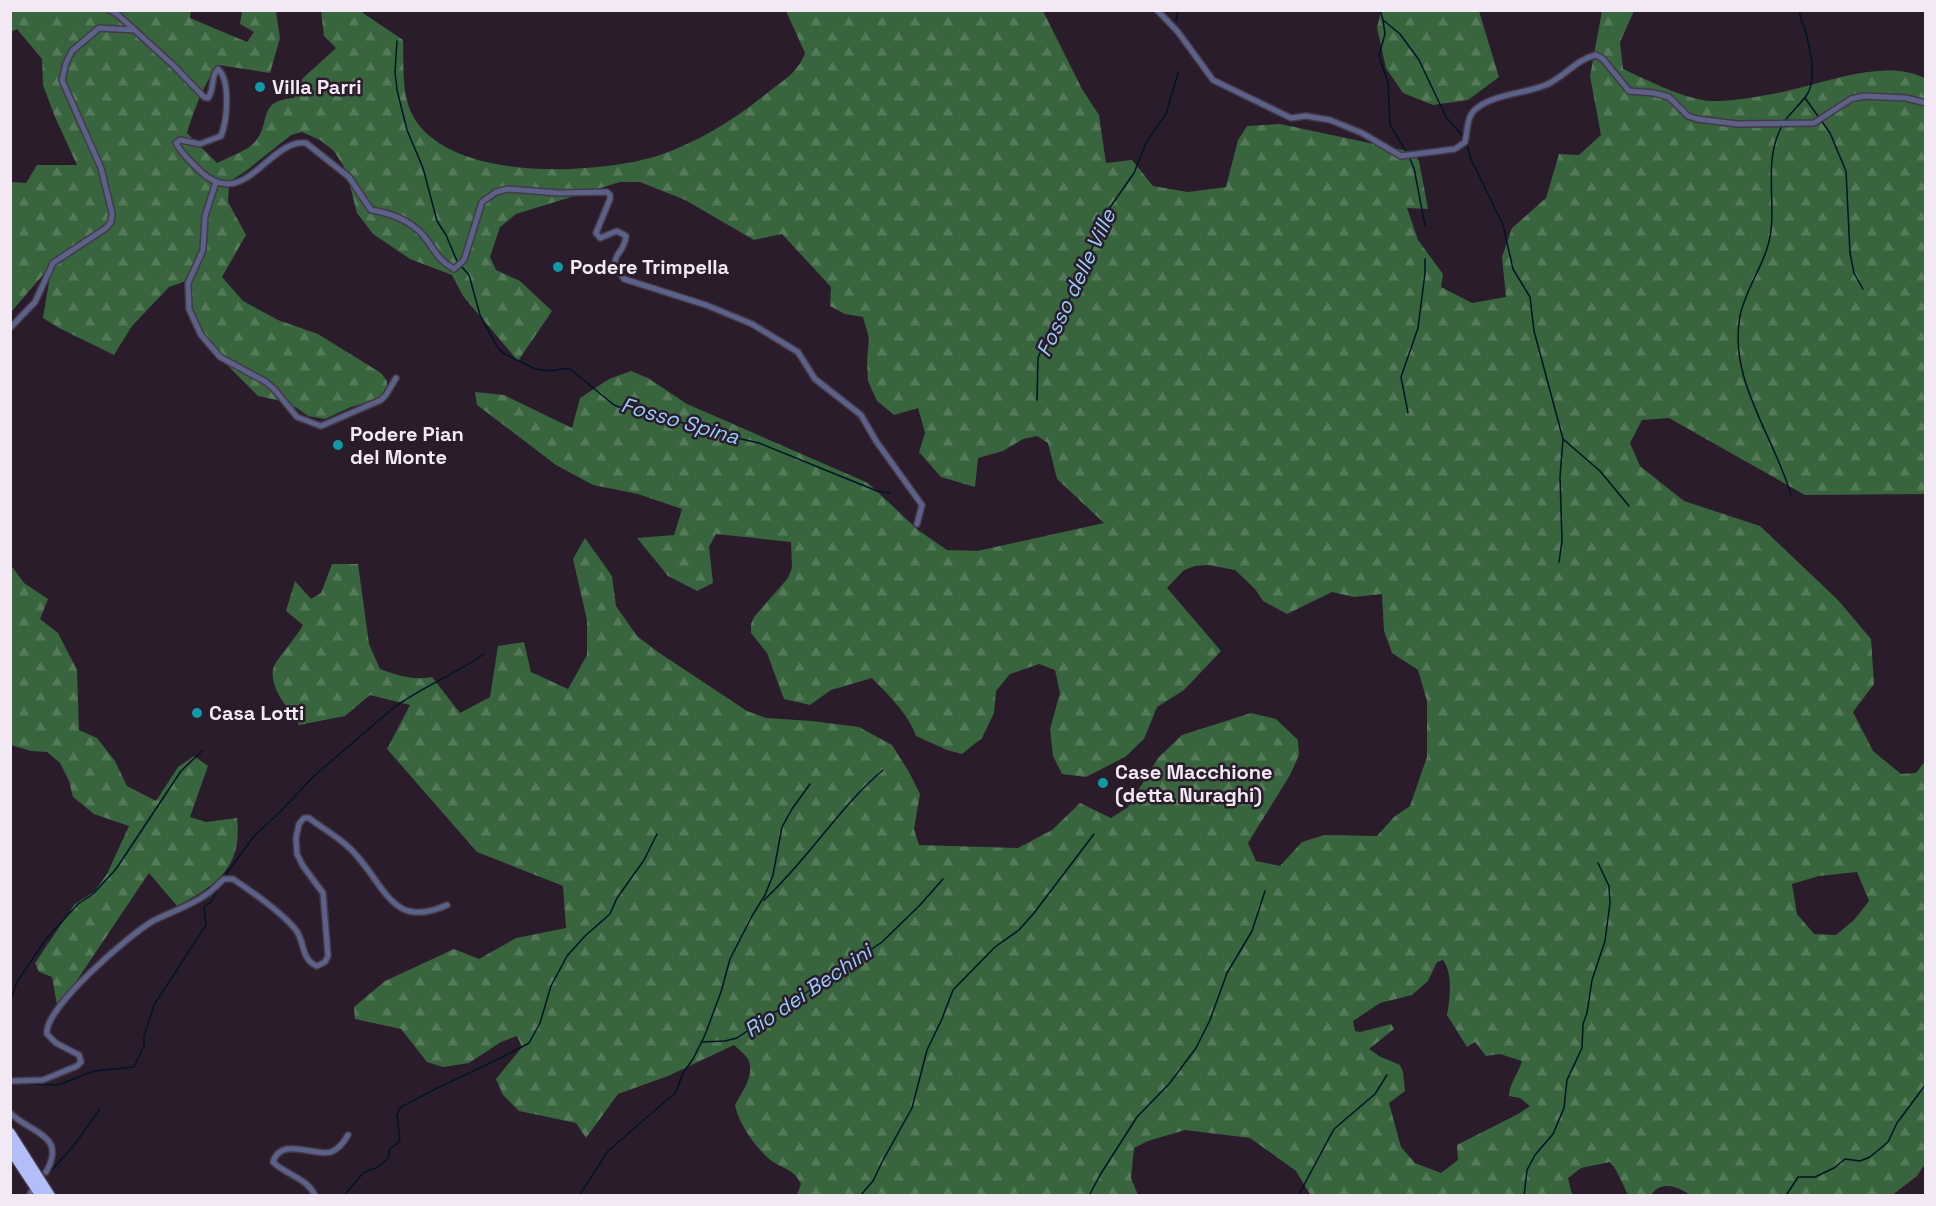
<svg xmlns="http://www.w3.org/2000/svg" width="1936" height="1206" font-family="'Space Grotesk',sans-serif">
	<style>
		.forest { fill: url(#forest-firs); fill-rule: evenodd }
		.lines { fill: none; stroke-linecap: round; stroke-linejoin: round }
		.stream { stroke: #001426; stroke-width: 1.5 }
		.street-casing { stroke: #463947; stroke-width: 8 }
		.highway-casing { stroke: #463947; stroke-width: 13 }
		.street { stroke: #5b6188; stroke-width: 5 }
		.highway { stroke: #b3bdf7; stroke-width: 10 }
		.culture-dot { fill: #0f9aa8; stroke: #2a1c2b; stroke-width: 2 }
		.labels { text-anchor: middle; stroke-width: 5; stroke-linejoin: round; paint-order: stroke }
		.poi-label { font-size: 20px; font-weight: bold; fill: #f3e9f4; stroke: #2a1c2b; text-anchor: start }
		.water-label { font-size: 21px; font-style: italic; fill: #95cdfb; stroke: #2a1c2b }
	</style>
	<defs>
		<pattern id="forest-firs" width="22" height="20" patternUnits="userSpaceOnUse" patternTransform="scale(1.5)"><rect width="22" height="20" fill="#38643e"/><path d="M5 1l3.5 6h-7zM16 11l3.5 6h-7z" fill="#557a5a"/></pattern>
	</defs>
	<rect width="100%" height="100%" fill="#2a1c2b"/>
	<g class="forest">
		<path d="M11,11H191L190,18L247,42L254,32L240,24L242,11H276L280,38L270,73L218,65C203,85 194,110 187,133L217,163C227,158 248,150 254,143C273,123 255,101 294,98L302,79L336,48L324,36L321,11H363V13L403,40C404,65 401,94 413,116C450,183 598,175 660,155C698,142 734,120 766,94C783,80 797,74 805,53L786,11H1043L1082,89L1099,115L1106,163L1132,160L1153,186L1188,192L1226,187L1238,140L1247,126L1280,124L1412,152L1419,161L1428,209L1407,208L1418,240L1443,274L1441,287L1472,303L1506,297L1502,257L1512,228L1546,198L1559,154L1579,155L1601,135L1590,76L1602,11H1634L1620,42L1623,69C1648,80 1690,103 1718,101C1739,100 1761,96 1782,92C1824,84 1886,57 1926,79L1925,494L1805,495L1669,418L1642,420L1630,443L1640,466L1684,501L1760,526L1838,600L1871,639L1874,684L1853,712L1873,751L1901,774L1916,773L1925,761V1164L1917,1176L1891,1196H1691C1679,1186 1661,1180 1651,1195H1628C1622,1183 1619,1173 1610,1162L1581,1168L1568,1178L1572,1195L1311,1196L1296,1171L1250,1138L1185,1130L1148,1141L1134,1148L1131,1178L1138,1195H797L801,1184C793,1167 780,1169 768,1158C753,1144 739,1124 735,1105C742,1092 756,1074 748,1059C745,1054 738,1049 734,1045L668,1076L618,1094L586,1138L576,1123L519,1111L503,1095L496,1079L522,1047L517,1036L501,1042L469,1063L443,1067L427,1062L401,1029L355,1019L354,1007L385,981L454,949L479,959L516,938L566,928L563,886L477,852L387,749L410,705L370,695L345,716L299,725C289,709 265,684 275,664C283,651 295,639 303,625L286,611L295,581L311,599L321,593L332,564H358L369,644L380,669C397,675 414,681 432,677L460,713L490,697L498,646L524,642L531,672L568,689L587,655V620L573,559L585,538L612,576L616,606L637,636L658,652L747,711L766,718L812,721L859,727L892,745L909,772L920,794L914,829L919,845L1018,848L1052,830L1080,803L1111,818L1128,807L1158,758L1182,735L1251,713L1276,719L1298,740L1299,755L1290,775L1248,843L1256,861L1280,866L1302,842L1324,835L1377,836L1394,817L1410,806L1427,757V701L1418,670L1392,653L1384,631L1382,594L1354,597L1332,592L1287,614L1263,601L1255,589L1235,570L1208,565L1195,566L1184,570L1167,588L1221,651L1184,690L1157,707L1144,739L1125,757L1086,777L1062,774L1053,756L1050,729L1060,693L1055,670L1039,664L1010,674L996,691L994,713L982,738L962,754L947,750L916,736C908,713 888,695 872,678L831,690L810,705L784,699L767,653L751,633V624L754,617L788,578L792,568L791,542L716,534L709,547L713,583L697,591L668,576L637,538L674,535L682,509L638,494L593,485L556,465L477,405L475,392L504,395L572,428L580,398L609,379L631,371L648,378L687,404L868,483L918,530L947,550L977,551L1104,523L1057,479L1048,443L1037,436L1023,439L1003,451L978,458L975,487L941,477L919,452L925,433L918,408L894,415L877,401L868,381L867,361L869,338L863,317L845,314L830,306L831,287L782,234L754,240L685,200L640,182H620L516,214L500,227L490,257L496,270L520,281L552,311L518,361L463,296L452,275L410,259L373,234L357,213L346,170L334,151L320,140L302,132L291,135L246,171L229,182L228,202L246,235L222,277L243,301L278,320L318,334L381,373L387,381V386L382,395L375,400L351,407L325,419L308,416L297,408L277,400L258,396L200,338L185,308L186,281L169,287L132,326L114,355L59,328L43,318L49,282L43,275L11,312V182L26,183L37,165H77L55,117L43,85L42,59L17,29L11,32ZM1857,872L1869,901L1854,920L1836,935L1814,934L1797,914L1792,884L1819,876ZM1443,960C1453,973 1450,999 1447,1015L1467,1047L1475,1042L1486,1056L1500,1054L1522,1061C1519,1072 1509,1084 1509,1096L1520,1098L1530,1106L1518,1114L1457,1145L1458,1160L1441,1173L1415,1163L1401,1147L1389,1103L1405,1091L1403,1072L1400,1065L1379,1056L1369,1049L1394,1029L1391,1024L1360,1032L1355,1031L1353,1021L1380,1003L1412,995L1428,981L1437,962Z"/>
		<polygon points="1381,11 1479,11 1499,77 1468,100 1433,105 1403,93 1386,68 1377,28"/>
		<path d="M10,564L24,583L48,599L40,619L58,633L77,670L79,730L97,738L115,761L127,786L156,801L178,767L194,756L208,766L190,817L206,822L237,818C243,867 216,886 177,906L149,873L61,1004L57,1005L52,977L39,972L35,963L75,904L94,892L107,874L129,826L94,814L73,797L69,781L60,763L47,752L31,751L11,745Z"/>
	</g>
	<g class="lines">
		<g class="stream">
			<polyline points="1380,10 1383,20 1400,34 1419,60 1446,117 1463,136"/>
			<polyline points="1383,20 1385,34 1379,55 1388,83 1390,125 1407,153"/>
			<polyline points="1176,21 1178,10"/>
			<polyline points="397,41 395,72 397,90 407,130 423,168 437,221 446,235 457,261"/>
			<polyline points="1805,98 1830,133 1846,171 1850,253 1854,273 1863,289"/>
			<path d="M1784,122C1791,112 1802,103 1808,93C1817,76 1810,50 1806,33C1804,25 1800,19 1799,10"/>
			<path d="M1782,126C1764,158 1775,196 1771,230C1768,261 1746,286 1740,316C1728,380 1774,436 1791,495"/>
			<polyline points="1467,145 1471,159 1503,225 1513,269 1530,297 1534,331 1563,439 1560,477 1562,541 1559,562"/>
			<polyline points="1410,159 1414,168 1425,226"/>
			<polyline points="461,266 469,275 480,315 496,345 503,353 535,369 549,371 569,368 614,405 619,407 647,408 697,429 759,443 877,491 890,493"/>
			<polyline points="1037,400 1038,358 1050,329 1070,298 1091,251 1104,216 1134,173 1147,141 1166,114 1178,73"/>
			<polyline points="1408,413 1401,377 1418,328 1425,273 1425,259"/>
			<polyline points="1563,439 1600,471 1629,506"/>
			<path d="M226,874L255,835L281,811L314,776L392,709C420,688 454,675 484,654"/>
			<path d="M764,900C808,860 838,808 883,770"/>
			<polyline points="10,1002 17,982 46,939 78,904 93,894 116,869 181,771 202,751"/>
			<polyline points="702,1042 725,1041 737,1038 759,1023 767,1015 788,1007 825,978 857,959 882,942 920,905 943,879"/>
			<polyline points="16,1083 58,1085 94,1071 134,1067 144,1046 144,1036 154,1005 206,925 204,907 212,901 218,888"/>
			<polyline points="51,1171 75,1144 100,1109"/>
			<path d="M344,1196L363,1173L378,1167L389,1158V1150L400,1141L397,1115L400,1108C442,1083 487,1067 529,1043L540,1023L551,986L567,956L585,936L610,914L617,898L644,860L657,834"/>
			<polyline points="579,1196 608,1151 676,1092 683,1073 693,1059 705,1035 721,992 730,959 752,916 765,895 773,875 782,827 792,809 810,784"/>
			<polyline points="860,1196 873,1181 882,1162 912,1108 927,1050 942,1019 953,990 995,947 1019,930 1034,913 1094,834"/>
			<polyline points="1089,1196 1100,1175 1137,1117 1169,1084 1196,1048 1210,1020 1227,973 1252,931 1265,891"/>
			<polyline points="1298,1196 1334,1129 1375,1094 1387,1075"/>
			<polyline points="1524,1196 1527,1170 1535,1155 1553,1134 1564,1108 1567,1080 1582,1048 1583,1024 1587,1013 1592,980 1605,941 1610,903 1609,886 1598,863"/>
			<polyline points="1784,1196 1787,1194 1798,1177 1815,1177 1834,1168 1845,1159 1860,1161 1870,1157 1888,1142 1897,1123 1926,1084"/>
		</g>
		<defs>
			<g id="street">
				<path d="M110,10L117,14L173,65L204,97L208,98C215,89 210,77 218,69C231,81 227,121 221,136L200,144L180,140L176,143C181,153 192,163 200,171C245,213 268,139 306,143L349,177L371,210C390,213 409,220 422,234C436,250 435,258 454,269L464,260L482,202L496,192L507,189L559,193L607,192L610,195V199L596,233L600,238L617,231L626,236C624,258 604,253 624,279L706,305L752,324L798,352L815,379L861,415L876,441L922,505L917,524"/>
				<path d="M1157,10L1178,32L1213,80L1291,118L1306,116L1330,120L1362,133L1401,156L1455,149L1465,142C1468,130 1466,116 1477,108C1497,93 1526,94 1548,84C1565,76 1577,59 1596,55L1603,59L1629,91L1654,93L1669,97L1688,116L1697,119L1737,124L1814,123L1851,99L1864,96L1906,98L1926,103"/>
				<polyline points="216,182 205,216 203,250 188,283 189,309 201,335 220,357 266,382 275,390 297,417 321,426 381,400 386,395 396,378"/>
				<polyline points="10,328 35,302 53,263 106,228 111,222 112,213 101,168 62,80 66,63 72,51 99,28 135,30"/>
				<path d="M10,1081L43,1080L77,1066L81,1062L79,1055L56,1043L47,1034C43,1009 130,934 153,921C170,912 191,906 207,894C213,890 218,884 224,879H233C251,891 283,914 296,930C305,942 301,960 317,966L325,962L328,956L323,893L303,866L297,854L296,838L299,824L304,818H309C326,831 344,840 357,856C387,890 394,929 447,905"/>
				<path d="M10,1113C32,1134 67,1135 46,1172"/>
				<polyline points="29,1196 31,1192"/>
				<path d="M315,1196C308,1178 286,1175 273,1162C281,1136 314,1157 331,1152C339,1149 344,1142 348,1135"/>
			</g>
			<g id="highway">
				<polyline points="10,1133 50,1196"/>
				<polyline points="10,1149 41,1196"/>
			</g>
		</defs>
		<use href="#street" class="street-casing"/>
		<use href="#highway" class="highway-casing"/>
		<use href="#street" class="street"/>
		<use href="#highway" class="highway"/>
	</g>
	<g class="culture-dot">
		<circle cx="260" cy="87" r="6"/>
		<circle cx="558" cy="267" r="6"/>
		<circle cx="338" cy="445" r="6"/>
		<circle cx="197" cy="713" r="6"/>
		<circle cx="1103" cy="783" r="6"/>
	</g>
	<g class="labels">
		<g class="poi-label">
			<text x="272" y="94">Villa Parri</text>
			<text x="570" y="274">Podere Trimpella</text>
			<text x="350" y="441">Podere Pian<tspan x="350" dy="23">del Monte</tspan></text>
			<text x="209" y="720">Casa Lotti</text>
			<text x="1115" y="779">Case Macchione<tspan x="1115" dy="23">(detta Nuraghi)</tspan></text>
		</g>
		<g class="water-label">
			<text transform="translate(1076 283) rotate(-65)" y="7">Fosso delle Ville</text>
			<text transform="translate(680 421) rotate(16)" y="7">Fosso Spina</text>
			<text transform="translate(808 991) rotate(-34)" y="7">Rio dei Bechini</text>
		</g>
	</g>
	<rect width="1936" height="1206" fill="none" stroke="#f3e9f4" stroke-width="24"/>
</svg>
